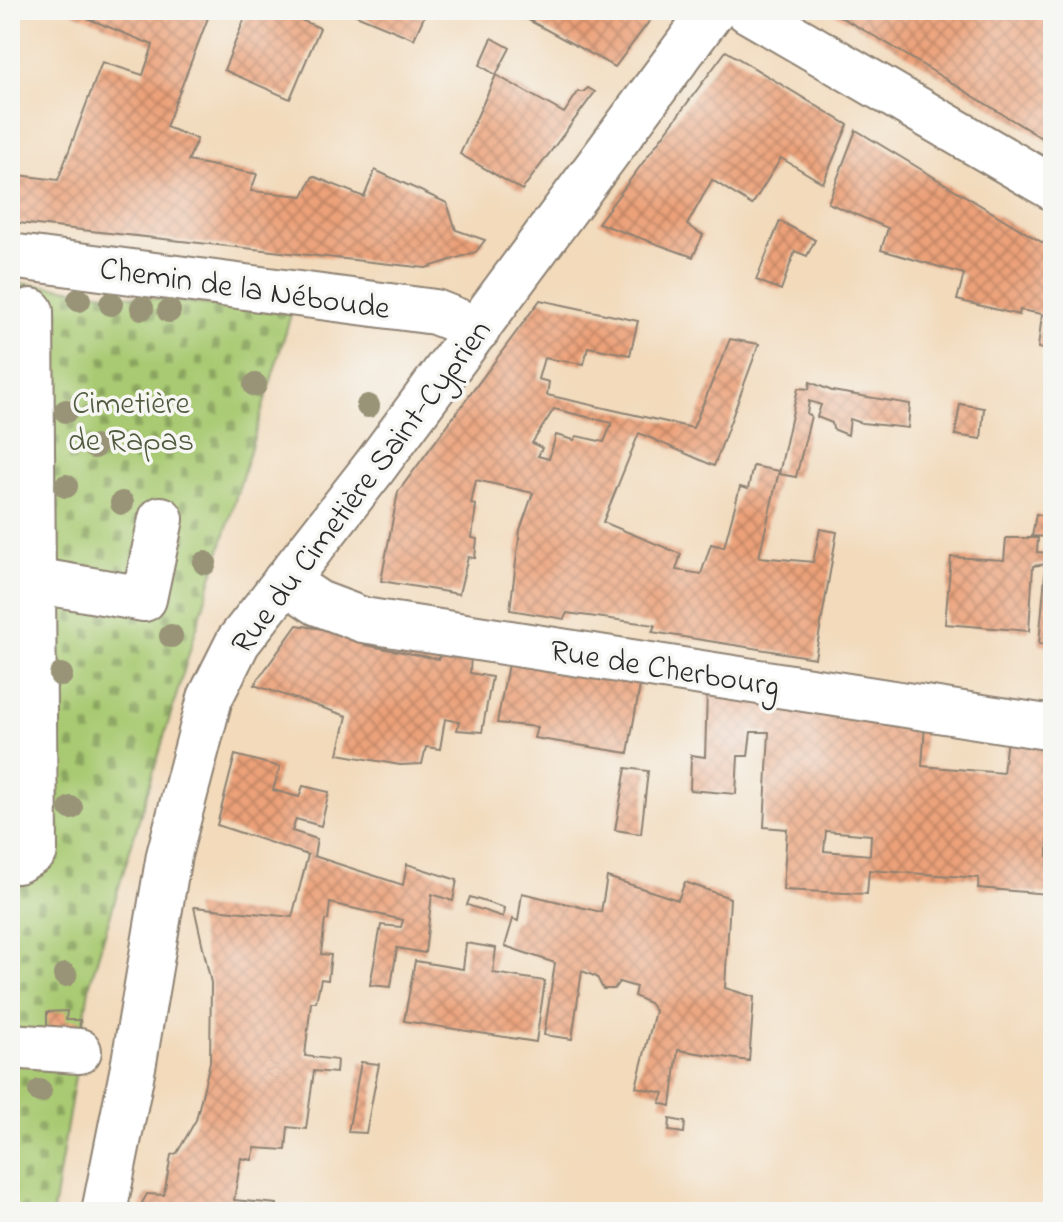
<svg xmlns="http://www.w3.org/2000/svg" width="1063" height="1222" font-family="'Indie Flower',sans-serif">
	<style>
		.cemetery { fill: url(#cemetery-stones); stroke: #6a7a4e; stroke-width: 2 }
		.building { fill: url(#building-cross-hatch); fill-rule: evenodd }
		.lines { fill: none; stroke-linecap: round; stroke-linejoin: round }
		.minor-casing { stroke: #8e8273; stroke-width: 48 }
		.minor { stroke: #fff; stroke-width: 44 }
		.tree { fill: #999477 }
		.labels { text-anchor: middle; stroke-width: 7; stroke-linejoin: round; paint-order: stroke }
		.street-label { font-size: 32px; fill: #2b2b2b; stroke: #f6f6f2 }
		.park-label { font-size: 32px; fill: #515b40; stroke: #f6f6f2 }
	</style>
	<defs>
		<pattern id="cemetery-stones" width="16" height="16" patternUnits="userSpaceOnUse" patternTransform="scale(2)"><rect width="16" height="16" fill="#a9ca72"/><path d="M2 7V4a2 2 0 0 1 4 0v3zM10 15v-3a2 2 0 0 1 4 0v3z" fill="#8aa45e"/></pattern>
		<pattern id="building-cross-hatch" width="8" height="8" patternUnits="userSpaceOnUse" patternTransform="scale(2)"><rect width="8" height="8" fill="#eca179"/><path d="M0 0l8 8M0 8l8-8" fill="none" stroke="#bf8363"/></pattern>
	</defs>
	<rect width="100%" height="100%" fill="#f6f6f2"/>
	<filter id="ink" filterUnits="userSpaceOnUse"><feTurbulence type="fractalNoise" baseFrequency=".0125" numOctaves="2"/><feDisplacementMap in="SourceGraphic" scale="16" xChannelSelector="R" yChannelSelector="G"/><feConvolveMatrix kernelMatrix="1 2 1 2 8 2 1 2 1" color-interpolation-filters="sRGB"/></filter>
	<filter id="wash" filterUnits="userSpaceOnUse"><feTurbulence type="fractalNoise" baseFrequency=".006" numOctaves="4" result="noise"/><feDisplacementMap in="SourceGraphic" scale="32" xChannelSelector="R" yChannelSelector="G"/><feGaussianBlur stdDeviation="1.8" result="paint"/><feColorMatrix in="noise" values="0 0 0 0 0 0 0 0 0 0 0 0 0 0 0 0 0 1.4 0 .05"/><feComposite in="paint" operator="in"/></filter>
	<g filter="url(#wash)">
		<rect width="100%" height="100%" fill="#f2dabb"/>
		<polygon class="cemetery" points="10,282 291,314 90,983 53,1212 10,1212"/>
		<g id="blocks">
			<g class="building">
				<polygon points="67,10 211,10 166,127 197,139 188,161 257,174 251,191 303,196 313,176 364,197 375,170 447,203 456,230 485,240 476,252 426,268 10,222 10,174 58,180 102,62 143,75 153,45"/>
				<polygon points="248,10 277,10 320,28 290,99 224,70"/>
				<polygon points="344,10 427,10 414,39"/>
				<polygon points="510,10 650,10 654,15 615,67"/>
				<polygon points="828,10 1053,10 1053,145 890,45"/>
				<polygon points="492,38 510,48 496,75 480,65"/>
				<polygon points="726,51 848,125 823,183 781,158 752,205 712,180 687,225 703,235 693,257 598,223"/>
				<polygon points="496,75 564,113 578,92 583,92 588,88 595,92 522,190 460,154"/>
				<polygon points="856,130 1053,249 1053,351 1038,348 1042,314 1020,310 1019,315 957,300 964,274 881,250 888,228 828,203"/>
				<polygon points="780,221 815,240 807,256 795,251 781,290 756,280"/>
				<path d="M540,300L638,321L630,355L588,347L584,364L544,358L538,379L549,382L547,395L693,428L730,339L759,344L714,466L639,433L603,522L681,554L676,570L701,574L711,544L724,547L740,487L748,489L753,466L779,471L759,557L813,562L820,529L837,532L815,658L652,632L655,625L567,613L564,619L510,610L520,530L533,493L476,480L471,504L476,505L472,538L477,539L475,558L468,557L459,594L381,581L398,492ZM554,409L612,423L604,442L577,436L574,440L556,435L549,459L538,456L542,448L532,443Z"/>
				<polygon points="810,382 832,391 910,404 908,428 862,423 850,419 848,435 833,429 832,423 817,417 821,405 809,401 807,414 811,416 796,477 779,474 798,388 809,389"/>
				<polygon points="960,404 984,408 981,439 955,435"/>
				<polygon points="1051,509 1053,646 1039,644 1046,564 1033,566 1029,631 945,624 951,557 1004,560 1006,538 1038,538 1037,552 1047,553 1048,537 1032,536 1036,514 1050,517"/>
				<polygon points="297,625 367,636 365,645 439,659 441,647 471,653 470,673 492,677 482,732 457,730 459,722 445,719 440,749 426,747 422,764 400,765 338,754 347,716 254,685"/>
				<polygon points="509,659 641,680 628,753 534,738 537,727 497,723"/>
				<path d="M707,691L925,725L922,766L1003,773L1007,738L1053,746V832H1048V894L978,888L979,878L869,870L867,894L783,890L787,829L764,827L769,732H751L748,756H738L736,794L690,790L691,755L705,757ZM826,831L871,835L870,855L824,851Z"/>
				<polygon points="235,755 280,767 273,790 299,797 303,786 329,792 321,826 296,819 292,831 317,839 314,856 403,885 407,864 457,880 453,901 432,894 425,953 397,948 391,987 370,985 381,925 401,927 403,920 330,903 328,920 325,920 321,954 331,955 328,980 321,979 316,1002 311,1002 305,1056 337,1060 336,1073 314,1071 306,1129 288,1127 286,1150 255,1148 252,1160 241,1158 234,1200 277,1204 277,1212 137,1212 147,1194 164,1195 171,1155 177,1153 196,1120 210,1062 211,983 194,907 292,917 308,855 217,825"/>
				<polygon points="626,768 648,771 641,834 615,830"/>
				<polygon points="607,877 678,900 685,882 730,898 725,988 754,997 749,1061 678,1050 671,1106 660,1103 664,1093 636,1087 655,1011 649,1003 634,996 636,987 619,982 614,989 603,989 597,977 582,971 572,1039 544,1035 555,963 505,946 513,919 518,921 522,893 601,912"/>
				<polygon points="470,897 504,908 503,917 467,905"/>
				<polygon points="466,943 496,948 493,973 545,981 536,1042 404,1021 415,961 463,969"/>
				<polygon points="67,1011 66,1020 80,1020 80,1031 47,1030 47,1012"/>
				<polygon points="361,1062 379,1064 366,1133 348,1132"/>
				<polygon points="670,1119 685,1122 684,1133 669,1131"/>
				<polygon points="314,1207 355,1209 354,1212 313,1212"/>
			</g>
		</g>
	</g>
	<g filter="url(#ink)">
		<use href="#blocks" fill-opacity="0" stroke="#8e8273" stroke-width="2"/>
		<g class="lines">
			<defs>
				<g id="minor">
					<polyline points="747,10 1053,188"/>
					<polyline points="10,256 435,312 478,329"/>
					<polyline points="10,576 144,599 161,519"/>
					<polyline points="285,581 318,603 363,620 1053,728"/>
					<polyline points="10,858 17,861 35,851 31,311"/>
					<polyline points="10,1046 79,1051"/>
					<polyline points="104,1212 134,1062 169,855 210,698 238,642 373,469 713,10"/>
				</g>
			</defs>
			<use href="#minor" class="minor-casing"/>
			<use href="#minor" class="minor"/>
		</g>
		<g class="tree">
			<circle cx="79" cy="300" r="12"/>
			<circle cx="111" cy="304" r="12"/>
			<circle cx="142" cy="308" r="12"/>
			<circle cx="169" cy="311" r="12"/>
			<circle cx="255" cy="385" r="12"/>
			<circle cx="368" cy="406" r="12"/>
			<circle cx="66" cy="411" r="12"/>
			<circle cx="94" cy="447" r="12"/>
			<circle cx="66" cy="486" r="12"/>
			<circle cx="122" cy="503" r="12"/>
			<circle cx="205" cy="563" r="12"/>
			<circle cx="171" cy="636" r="12"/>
			<circle cx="61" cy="675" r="12"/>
			<circle cx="71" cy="808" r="12"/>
			<circle cx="65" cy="975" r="12"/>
			<circle cx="40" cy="1091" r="12"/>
		</g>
	</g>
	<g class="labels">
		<g class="street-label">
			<text transform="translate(245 287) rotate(8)" y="11">Chemin de la Néboude</text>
			<text transform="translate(360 486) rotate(-53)" y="11">Rue du Cimetière Saint-Cyprien</text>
			<text transform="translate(665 667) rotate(9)" y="11">Rue de Cherbourg</text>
		</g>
		<g class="park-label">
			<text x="131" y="413">Cimetière<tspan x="131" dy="37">de Rapas</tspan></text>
		</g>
	</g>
	<rect width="1063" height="1222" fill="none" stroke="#f6f6f2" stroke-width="40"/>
</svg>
